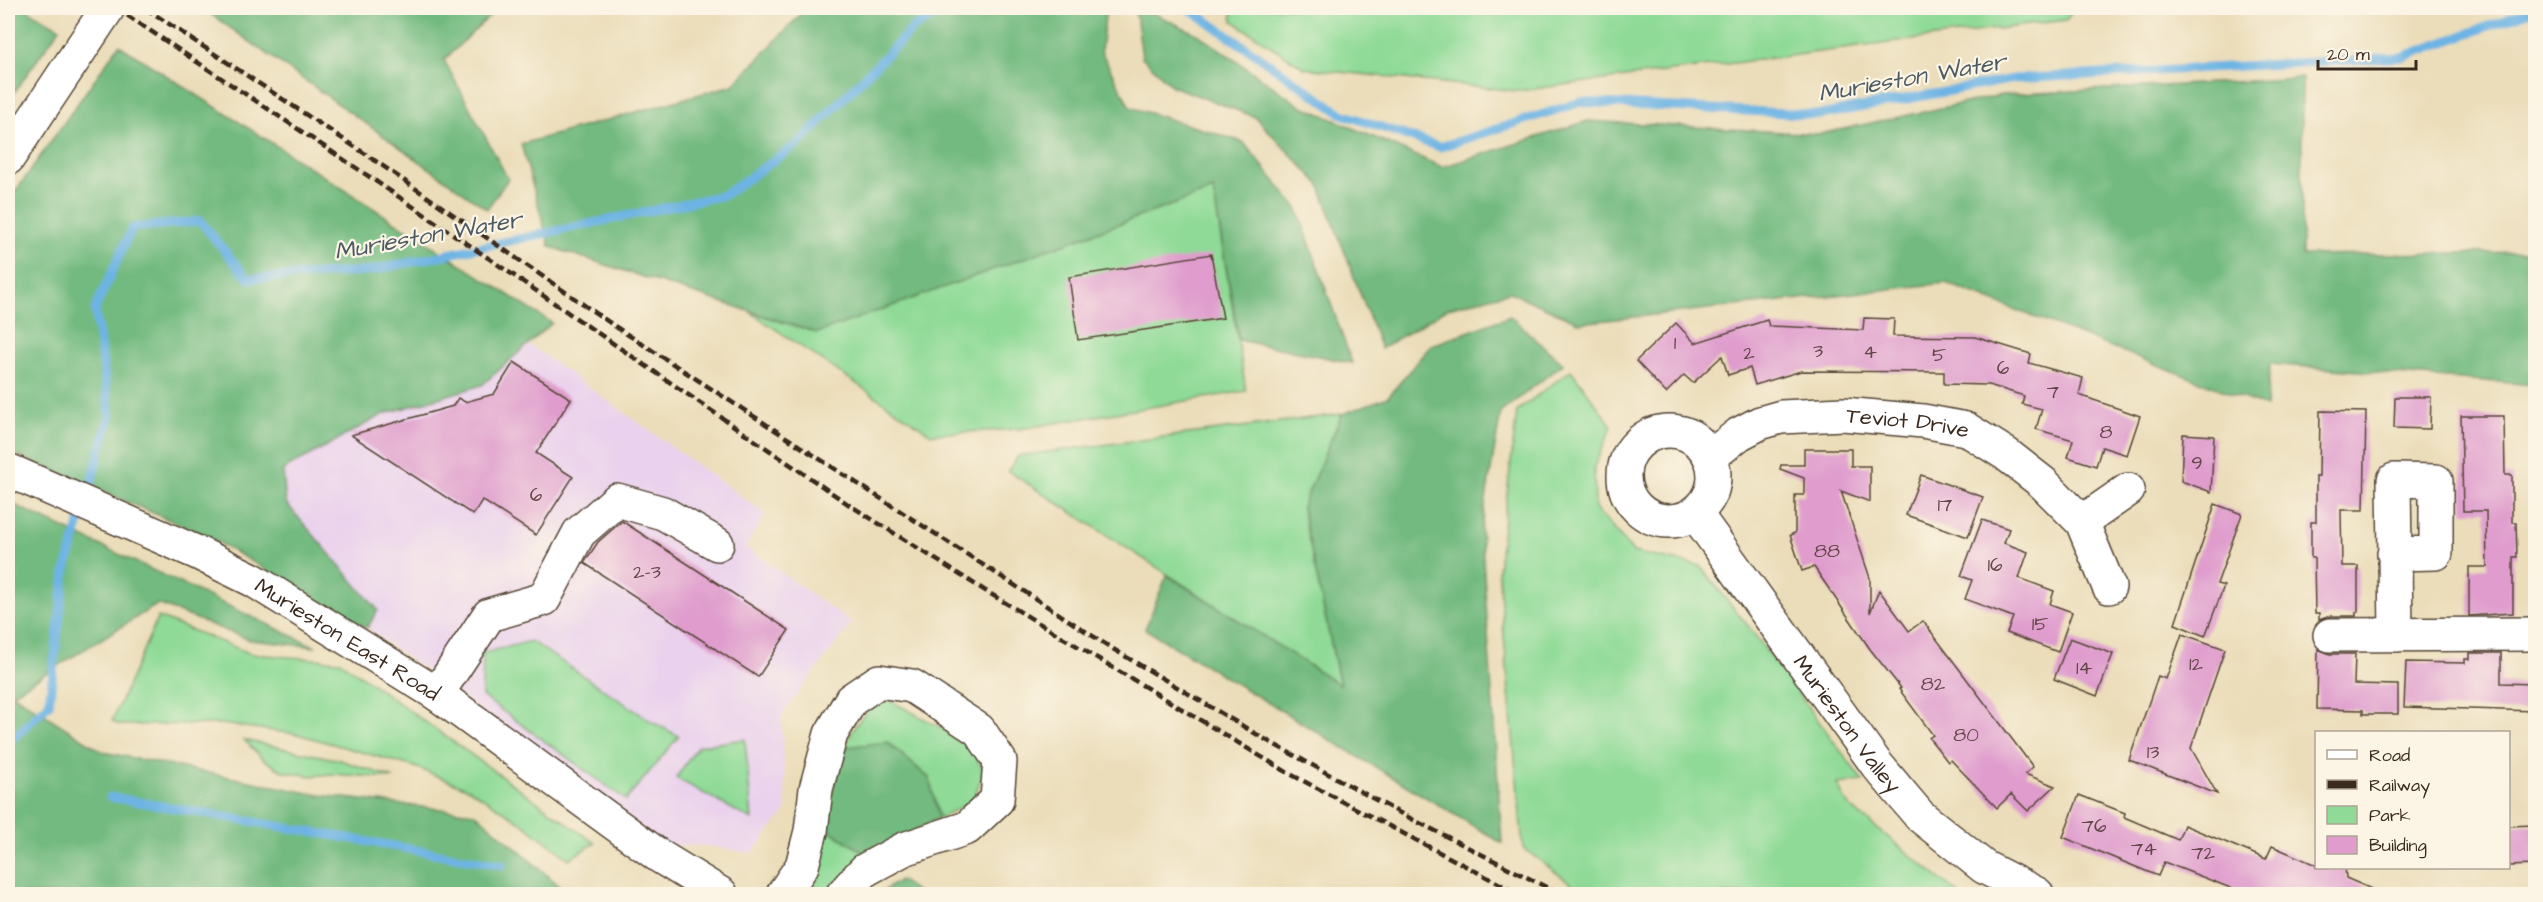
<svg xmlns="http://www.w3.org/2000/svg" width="2543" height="902" font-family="'Architects Daughter',sans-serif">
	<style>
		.built { fill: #ead1ed }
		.green { fill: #8eda96; stroke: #64825a; stroke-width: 1.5 }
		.forest { fill: #72ba7f; stroke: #56724e; stroke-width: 1.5 }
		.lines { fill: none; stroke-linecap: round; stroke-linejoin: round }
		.stream { stroke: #6db4e4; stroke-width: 9 }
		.building { fill: #df9ccd }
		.minor-casing { stroke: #554535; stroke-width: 36 }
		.minor { stroke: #fff; stroke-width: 33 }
		.rail { stroke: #3b2a1e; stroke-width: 4.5; stroke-dasharray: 9 4.5; stroke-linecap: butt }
		.labels { text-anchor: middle; stroke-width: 4.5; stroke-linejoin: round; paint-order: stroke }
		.number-label { font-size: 20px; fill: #64464a }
		.street-label { font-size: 22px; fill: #3b2a1e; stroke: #fcf5e5 }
		.water-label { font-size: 24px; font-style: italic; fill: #4c5a63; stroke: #fcf5e5 }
	</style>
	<rect width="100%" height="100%" fill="#fcf5e5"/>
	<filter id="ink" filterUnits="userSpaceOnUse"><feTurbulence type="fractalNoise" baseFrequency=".0167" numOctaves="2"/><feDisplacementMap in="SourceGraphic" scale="12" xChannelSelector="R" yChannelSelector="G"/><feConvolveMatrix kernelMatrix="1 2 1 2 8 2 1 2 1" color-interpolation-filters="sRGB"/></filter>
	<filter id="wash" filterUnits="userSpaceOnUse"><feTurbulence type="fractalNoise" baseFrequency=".008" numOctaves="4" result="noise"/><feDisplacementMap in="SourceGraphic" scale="24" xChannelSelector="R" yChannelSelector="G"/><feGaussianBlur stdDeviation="1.35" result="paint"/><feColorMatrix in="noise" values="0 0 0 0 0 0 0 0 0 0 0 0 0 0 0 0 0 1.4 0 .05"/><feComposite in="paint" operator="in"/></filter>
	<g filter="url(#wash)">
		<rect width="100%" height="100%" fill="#ebddb9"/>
		<polygon class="built" points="528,344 766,514 745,547 852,623 781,716 786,811 752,853 709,846 665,845 367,628 378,610 286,502 283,470 384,414 482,385"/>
		<g class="green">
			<polygon points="1231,8 2075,8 2066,20 1517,91 1304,68 1233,21"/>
			<polygon points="1213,190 1246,391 1020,429 931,434 750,312 817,333"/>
			<polygon points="1571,370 1612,426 1594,467 1595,508 1633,552 1700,566 1748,626 1863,781 1837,784 1848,805 1959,894 1593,894 1576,887 1523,848 1498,570 1517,411"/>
			<polygon points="1342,414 1302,508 1340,686 1008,471 1018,456"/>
			<polygon points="158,617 252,654 340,661 595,843 569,859 521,822 469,789 415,767 297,734 221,724 119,725 112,721"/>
			<polygon points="531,641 654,723 679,736 626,800 482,696 483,653"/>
			<path d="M885,698L968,742L984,772L972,802L939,818L929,778L887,742L846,747C854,722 864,712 885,698Z"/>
			<polygon points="745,739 752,820 676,778 698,746"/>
			<polygon points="244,740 340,760 394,778 331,774 311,776 282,771 263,759"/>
			<polygon points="827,829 868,855 827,894 795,894"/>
		</g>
		<g class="forest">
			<polygon points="8,8 24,8 60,28 8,101"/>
			<polygon points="202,8 498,8 444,60 508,179 487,209"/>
			<polygon points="807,8 1106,8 1101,51 1130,107 1243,142 1297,208 1352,363 1239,340 1213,190 817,333 550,247 521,144 733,85"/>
			<polygon points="1135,8 1143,8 1199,35 1298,104 1442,167 1588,121 1820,134 2002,95 2302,78 2302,255 2535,252 2535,385 2270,364 2266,407 1946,283 1580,323 1510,292 1448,308 1381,349 1319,184 1255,117 1172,86 1142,57"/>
			<polygon points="119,45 552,323 482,385 384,414 283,470 286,503 378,610 367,628 207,536 8,451 8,202"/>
			<polygon points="1510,316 1563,364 1501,412 1481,528 1502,843 1145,629 1167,575 1340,685 1302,507 1342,414 1388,397 1430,346"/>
			<polygon points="8,502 316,647 250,640 158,604 12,694 103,752 319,795 475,813 569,894 8,894"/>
			<polygon points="887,742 929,778 939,818 868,855 827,829 833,787 846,747"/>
			<polygon points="900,880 920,894 879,894"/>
		</g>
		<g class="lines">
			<g class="stream">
				<polyline points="1188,8 1342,114 1440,147 1581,102 1820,115 2014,79 2402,57 2536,9"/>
				<polyline points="8,743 49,704 65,573 110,416 95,309 132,228 200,221 248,279 369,271 724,195 799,143 913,28 947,8"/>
				<polyline points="110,797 502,865"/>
			</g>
		</g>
		<g id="blocks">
			<g class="building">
				<polygon points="1211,254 1223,318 1078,340 1069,277"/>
				<polygon points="1864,318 1894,319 1893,336 1975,337 2031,354 2029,363 2083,378 2079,395 2140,416 2127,455 2102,447 2096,466 2068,457 2073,440 2036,429 2042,409 2022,404 2024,396 1989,385 1944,384 1944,372 1801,371 1755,385 1750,368 1728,375 1722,356 1693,383 1684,375 1666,393 1636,361 1676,323 1695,343 1767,320 1769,326 1863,330"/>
				<polygon points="514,362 571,399 536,453 573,477 536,535 482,500 473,515 351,435 453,406 458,398 465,402 494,394"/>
				<polygon points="2395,397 2431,397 2430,429 2394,428"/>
				<polygon points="2320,411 2366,412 2364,510 2341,510 2342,566 2358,566 2358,612 2356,612 2356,616 2330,616 2319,620 2319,613 2315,613 2314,558 2311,558 2311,522 2316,522 2316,476 2319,476"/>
				<polygon points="2461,416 2504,416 2505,475 2512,475 2512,522 2516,522 2517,557 2513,557 2513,613 2469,616 2469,567 2487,567 2486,511 2463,511"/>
				<polygon points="2183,434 2214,436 2211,492 2181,481"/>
				<polygon points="1804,449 1851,449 1851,466 1870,466 1870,502 1841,491 1870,578 1870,613 1879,590 1909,631 1923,621 2033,767 2025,774 2055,786 2028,811 2011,794 1997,808 1951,760 1948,762 1929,738 1933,735 1899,689 1901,688 1870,649 1814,567 1802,571 1790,535 1795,533 1795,495 1804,495 1804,478 1780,469 1781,465 1804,465"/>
				<polygon points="1921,475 1983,497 1968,537 1906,515"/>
				<polygon points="2215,504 2242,514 2217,584 2224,586 2205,636 2175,624"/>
				<polygon points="1982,520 2009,529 2004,543 2028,552 2019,578 2054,591 2050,604 2072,612 2058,652 2007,633 2013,617 1965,599 1972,580 1961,576"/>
				<polygon points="622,521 789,630 758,677 584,563 598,542"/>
				<polygon points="2182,634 2225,649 2191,748 2217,794 2129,760 2158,676 2166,679"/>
				<polygon points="2070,638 2113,654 2097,696 2054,679"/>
				<polygon points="2318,649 2330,654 2355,654 2354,684 2398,685 2398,714 2363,714 2363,710 2317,709"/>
				<polygon points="2470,653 2501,653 2501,683 2535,684 2535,711 2404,707 2406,662 2465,663 2465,659 2470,659"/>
				<polygon points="2079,795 2125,813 2124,817 2178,840 2184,825 2266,859 2272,846 2316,865 2316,867 2345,867 2346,878 2383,894 2246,894 2164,862 2158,876 2063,837"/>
				<polygon points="2535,825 2535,865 2508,866 2508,826"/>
			</g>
		</g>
	</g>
	<g filter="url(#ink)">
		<use href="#blocks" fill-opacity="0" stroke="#554535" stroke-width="1.5"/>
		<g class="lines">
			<defs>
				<g id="minor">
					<polyline points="8,158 108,8"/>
					<circle cx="1669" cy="476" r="45"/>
					<path id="s1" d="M1710,457L1739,434L1760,423L1781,417L1843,414L1923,421L1966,429L2006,454L2043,483L2082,522L2109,587"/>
					<path id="s2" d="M8,470L198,553L253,580L437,694L659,856L721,894"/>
					<path id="s3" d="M1695,513L1877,765L1920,816L1984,867L2037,894"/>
					<polyline points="2082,522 2128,490"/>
					<polyline points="2394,554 2436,553 2436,481 2394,480 2396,635"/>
					<polyline points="2330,635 2536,634"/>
					<polyline points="437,694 489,615 544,599 579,533 617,500 663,513 717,544"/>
					<polyline points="783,894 802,866 811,831 816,789 831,734 851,700 879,681 912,686 979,730 1000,761 997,800 967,828 904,849 865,870 843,894"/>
				</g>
			</defs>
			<use href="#minor" class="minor-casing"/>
			<use href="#minor" class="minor"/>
			<g class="rail">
				<polyline points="116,8 358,169 848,504 984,590 1290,774 1519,894"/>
				<polyline points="145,8 364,153 616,327 1113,649 1268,741 1398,812 1560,894"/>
			</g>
		</g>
	</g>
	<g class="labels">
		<g class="number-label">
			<text x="1675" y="349">1</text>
			<text x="1818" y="357">3</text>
			<text x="1870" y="358">4</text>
			<text x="1749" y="359">2</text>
			<text x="1939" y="361">5</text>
			<text x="2003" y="374">6</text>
			<text x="2053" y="398">7</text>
			<text x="2106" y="438">8</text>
			<text x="2197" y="469">9</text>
			<text x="536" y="501">6</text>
			<text x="1945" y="511">17</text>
			<text x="1827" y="557">88</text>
			<text x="1995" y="571">16</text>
			<text x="647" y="578">2-3</text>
			<text x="2040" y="630">15</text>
			<text x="2196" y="670">12</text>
			<text x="2084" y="674">14</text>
			<text x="1933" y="690">82</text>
			<text x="1966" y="741">80</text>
			<text x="2153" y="758">13</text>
			<text x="2094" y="832">76</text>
			<text x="2144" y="855">74</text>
			<text x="2203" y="859">72</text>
		</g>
		<g class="street-label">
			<text dy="8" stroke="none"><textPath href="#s1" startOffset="210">Teviot Drive</textPath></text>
			<text dy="8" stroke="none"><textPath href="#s2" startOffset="380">Murieston East Road</textPath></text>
			<text dy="8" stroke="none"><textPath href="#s3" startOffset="260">Murieston Valley</textPath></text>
		</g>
		<g class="water-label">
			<text transform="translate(1912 77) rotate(-10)" y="8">Murieston Water</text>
			<text transform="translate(428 235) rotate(-10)" y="8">Murieston Water</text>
		</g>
	</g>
	<rect width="2543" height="902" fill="none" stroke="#fcf5e5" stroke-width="30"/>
	<rect x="2315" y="731" width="195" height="138" fill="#fcf5e5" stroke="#afa495" stroke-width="1.5"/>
	<rect x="2327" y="750" width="30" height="9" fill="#ffffff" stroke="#afa495" stroke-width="1.5"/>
	<text x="2369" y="761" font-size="18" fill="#3b2a1e">Road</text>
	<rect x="2327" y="780" width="30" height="9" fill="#3b2a1e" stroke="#afa495" stroke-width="1.5"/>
	<text x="2369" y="791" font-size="18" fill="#3b2a1e">Railway</text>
	<rect x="2327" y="806" width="30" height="18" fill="#8eda96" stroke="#afa495" stroke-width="1.5"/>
	<text x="2369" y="821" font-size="18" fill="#3b2a1e">Park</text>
	<rect x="2327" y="836" width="30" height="18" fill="#df9ccd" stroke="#afa495" stroke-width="1.5"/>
	<text x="2369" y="851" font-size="18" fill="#3b2a1e">Building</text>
	<path d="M2318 60v9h98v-9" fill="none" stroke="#3b2a1e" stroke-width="3"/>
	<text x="2327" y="60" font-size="18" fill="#3b2a1e" stroke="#fcf5e5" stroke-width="4.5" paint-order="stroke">20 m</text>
</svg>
